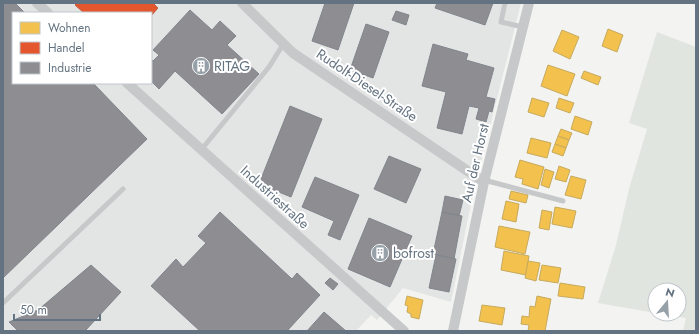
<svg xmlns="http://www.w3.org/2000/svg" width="699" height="334" font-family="Jost,sans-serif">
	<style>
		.built { fill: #e3e5e4; fill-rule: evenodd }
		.green { fill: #e1e5df }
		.homes { fill: #f2c14e; stroke: #c7aa5d }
		.shops { fill: #e4572e; stroke: #be5f47 }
		.industry { fill: #8d8d92; stroke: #81858d }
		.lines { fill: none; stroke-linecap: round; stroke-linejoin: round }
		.service { stroke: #c7c8c9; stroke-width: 5 }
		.minor { stroke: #c7c8c9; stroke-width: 10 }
		.labels { text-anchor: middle; stroke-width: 4; stroke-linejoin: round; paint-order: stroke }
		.poi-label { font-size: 14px; fill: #647381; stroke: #fff; text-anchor: start }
		.street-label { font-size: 14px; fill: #647381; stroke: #fff }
	</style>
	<rect width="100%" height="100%" fill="#f3f3f1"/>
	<path class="built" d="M3,3H521L473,194L451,302L403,288L377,320L371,315L356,331H3ZM13,13H151V83H13Z"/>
	<polygon class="green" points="657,32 696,47 696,331 683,331 686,318 661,314 679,314 679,290 655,290 655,313 598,303 616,245 629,189 647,129 629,123"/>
	<g class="homes">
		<polygon points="608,29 623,35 617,52 602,46"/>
		<polygon points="562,30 579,37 570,59 553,51"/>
		<polygon points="548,65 575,74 567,96 541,86"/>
		<polygon points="584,71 601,77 598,85 581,78"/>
		<polygon points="532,98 549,103 544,117 528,112"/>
		<polygon points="559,98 574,103 570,113 556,108"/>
		<polygon points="575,116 592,122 588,135 571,129"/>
		<polygon points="561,129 572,133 569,140 558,136"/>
		<polygon points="558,136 569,140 566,148 555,144"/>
		<polygon points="531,138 551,143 547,158 527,153"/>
		<polygon points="555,144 566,148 563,156 552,152"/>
		<polygon points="520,160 544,167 538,189 522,184 523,179 515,177"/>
		<polygon points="559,166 570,170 566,182 555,179"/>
		<polygon points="545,169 554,172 549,188 541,185"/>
		<polygon points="571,176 586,180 581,199 565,195"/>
		<polygon points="511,191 528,195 526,203 509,199"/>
		<polygon points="506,201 519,204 516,222 502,219"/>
		<polygon points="555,207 576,211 572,228 552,224"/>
		<polygon points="542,210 552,212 549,230 539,228"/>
		<polygon points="499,226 530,232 525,254 495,247"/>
		<polygon points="504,251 529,256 526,275 501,270"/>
		<polygon points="528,261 540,263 536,281 525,278"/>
		<polygon points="542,265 561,268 558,283 539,280"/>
		<polygon points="560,283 585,287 583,299 558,296"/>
		<polygon points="407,296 423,300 419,319 411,317 411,314 407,312 408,306 405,305"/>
		<polygon points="537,296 551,299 545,331 528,331 529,325 521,324 522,316 529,317 530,306 535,307"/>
		<polygon points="482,305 505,308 502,325 479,321"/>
	</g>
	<polygon class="shops" points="77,3 153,3 158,8 151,16 151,13 84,13 75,5"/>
	<g class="industry">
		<polygon points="3,3 15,3 25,13 13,13 13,83 93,83 147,139 3,278"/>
		<polygon points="325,3 354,3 338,50 312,41"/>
		<polygon points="437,3 493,3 485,25 435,8"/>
		<polygon points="190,10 212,30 220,21 236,36 227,45 259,74 222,114 175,71 159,89 151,81 151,59 153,61 159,55 153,50"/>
		<polygon points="396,11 409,15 406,25 392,20"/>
		<polygon points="366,24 389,32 373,78 350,70"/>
		<polygon points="433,44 468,54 466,60 494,68 486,97 495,99 492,112 489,111 486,122 476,119 479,108 469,106 462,134 437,128 446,92 422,86"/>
		<polygon points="290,106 322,119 291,197 259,184"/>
		<polygon points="389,156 421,169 406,203 374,189"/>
		<polygon points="315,177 359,195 340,240 328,235 334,221 302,207"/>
		<polygon points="445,196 463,200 459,216 442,212"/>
		<polygon points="220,212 292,279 297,273 320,295 287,331 200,331 151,286 176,259 183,267 206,243 198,236"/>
		<polygon points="442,212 462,216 454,259 433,254"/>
		<polygon points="369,218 412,236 390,287 348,269"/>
		<polygon points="436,255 456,259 449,292 429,288"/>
		<polygon points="91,265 121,292 85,331 18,331 9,322 38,310"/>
		<polygon points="330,278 338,284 333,290 325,283"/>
		<polygon points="324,312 346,331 307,331"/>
	</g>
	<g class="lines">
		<g class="service">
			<polyline points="505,3 501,22 523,27"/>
			<polyline points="201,150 269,67 284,43"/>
			<polyline points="484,180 563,201"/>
			<polyline points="3,303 123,189"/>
		</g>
		<g class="minor">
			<polyline points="37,3 48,13"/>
			<polyline points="242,3 293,53 484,182"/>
			<polyline points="127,83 404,331"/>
			<polyline points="453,331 484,182 529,3"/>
		</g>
	</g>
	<defs>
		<symbol id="building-disc" viewBox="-11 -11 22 22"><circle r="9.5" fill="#96a0a8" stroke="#fff"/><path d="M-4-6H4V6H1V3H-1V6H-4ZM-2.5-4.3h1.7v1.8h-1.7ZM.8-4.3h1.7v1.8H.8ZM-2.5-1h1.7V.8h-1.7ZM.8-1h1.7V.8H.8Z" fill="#fff"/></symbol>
	</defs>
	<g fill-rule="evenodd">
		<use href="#building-disc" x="191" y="56" width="20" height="20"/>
		<use href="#building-disc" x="370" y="243" width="20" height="20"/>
	</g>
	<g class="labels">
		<g class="poi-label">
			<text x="214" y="71">RITAG</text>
			<text x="393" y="258">bofrost</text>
		</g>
		<g class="street-label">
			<text transform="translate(367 85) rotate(34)" y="5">Rudolf-Diesel-Straße</text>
			<text transform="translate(475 163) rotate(-77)" y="5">Auf der Horst</text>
			<text transform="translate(275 197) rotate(42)" y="5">Industriestraße</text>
		</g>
	</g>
	<rect width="699" height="334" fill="none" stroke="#647381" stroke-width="8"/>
	<rect x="12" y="12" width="140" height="72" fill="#ffffff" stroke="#c1c7cd"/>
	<rect x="20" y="22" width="20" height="12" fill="#f2c14e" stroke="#c1c7cd"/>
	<text x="48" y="32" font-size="12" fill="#647381">Wohnen</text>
	<rect x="20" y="42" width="20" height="12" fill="#e4572e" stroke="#c1c7cd"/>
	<text x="48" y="52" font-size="12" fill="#647381">Handel</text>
	<rect x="20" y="62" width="20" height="12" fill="#8d8d92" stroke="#c1c7cd"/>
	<text x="48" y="72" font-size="12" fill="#647381">Industrie</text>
	<g transform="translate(667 302) rotate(18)"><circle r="19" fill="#ffffff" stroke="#c1c7cd"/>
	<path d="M0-3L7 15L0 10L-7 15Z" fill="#96a0a8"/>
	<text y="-6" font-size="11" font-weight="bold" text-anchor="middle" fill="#647381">N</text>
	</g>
	<path d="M14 314v6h86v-6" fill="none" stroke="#647381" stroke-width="2"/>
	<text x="20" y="314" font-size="12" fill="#647381" stroke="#ffffff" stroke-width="3" paint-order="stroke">50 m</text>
</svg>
